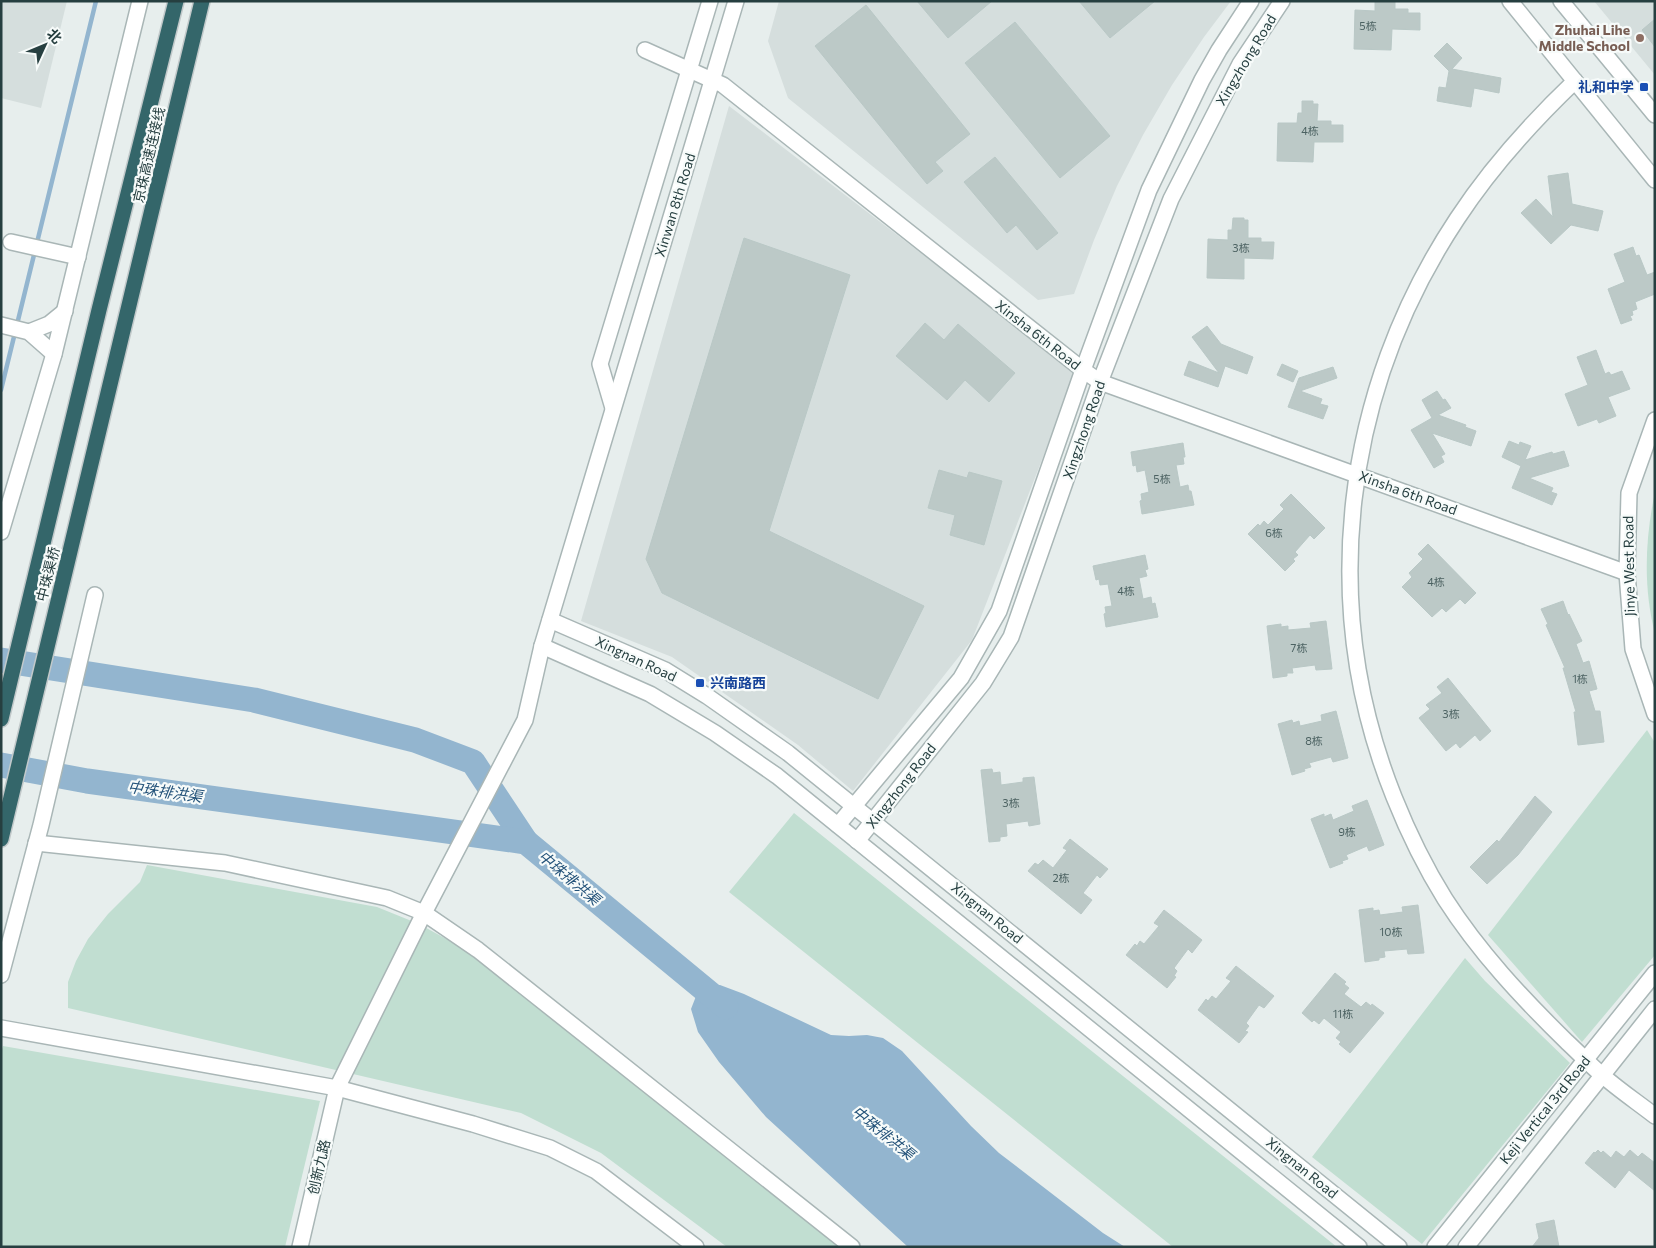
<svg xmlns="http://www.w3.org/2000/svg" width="1656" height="1248" font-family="Commissioner,'Noto Sans SC',sans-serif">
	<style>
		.built { fill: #d5dedd }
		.green { fill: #c1ded1 }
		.water { fill: #93b5cf }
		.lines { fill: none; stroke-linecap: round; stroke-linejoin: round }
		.stream { stroke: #93b5cf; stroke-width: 4.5 }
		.river { stroke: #93b5cf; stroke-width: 25 }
		.building { fill: #bcc9c7; stroke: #b9c8c6 }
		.minor-casing { stroke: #a9b6b6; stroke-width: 18 }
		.highway-casing { stroke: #c2c9ca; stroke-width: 18 }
		.minor { stroke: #fff; stroke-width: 15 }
		.highway { stroke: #34666a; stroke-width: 15 }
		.education-dot { fill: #8d6e63; stroke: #f7fbfa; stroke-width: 2 }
		.transit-dot { fill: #1a4fb4; stroke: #f7fbfa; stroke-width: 2 }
		.labels { text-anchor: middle; stroke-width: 4.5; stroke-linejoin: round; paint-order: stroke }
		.number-label { font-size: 11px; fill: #4c6262 }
		.education-label { font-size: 14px; font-weight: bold; fill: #785e54; stroke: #f7fbfa; text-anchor: end }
		.street-label { font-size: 14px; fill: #263f40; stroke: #f7fbfa }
		.transit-label { font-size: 14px; font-weight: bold; fill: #164399; stroke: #f7fbfa; text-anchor: end }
		.water-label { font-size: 15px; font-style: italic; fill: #235279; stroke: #f7fbfa }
	</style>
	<rect width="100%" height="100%" fill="#e7eeed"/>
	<g class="built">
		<polygon points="1,1 67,1 41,108 1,98"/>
		<polygon points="779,1 1231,1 1204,37 1172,85 1143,135 1117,186 1094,240 1074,294 1038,300 788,98 768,41"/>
		<polygon points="1594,1 1655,1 1655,75"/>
		<polygon points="729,106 1076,372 972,640 853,791 798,745 672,657 581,621"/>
	</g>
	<g class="green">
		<path d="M1655,492V634C1643,587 1645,539 1655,492Z"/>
		<polygon points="1647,730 1655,743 1655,955 1582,1042 1488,935"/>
		<polygon points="794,813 840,850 1337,1247 1173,1247 729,892"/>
		<polygon points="147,865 377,907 419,924 450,941 497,972 839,1247 727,1247 601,1153 521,1113 68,1008 68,982 76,961 88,939 108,914 140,882"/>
		<polygon points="1465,958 1485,981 1570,1063 1422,1244 1312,1157"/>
		<polygon points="3,1046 320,1101 285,1247 1,1247 1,1052"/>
	</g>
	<polygon class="water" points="720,985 744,994 831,1035 849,1036 867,1035 883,1038 902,1051 971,1126 999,1153 1103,1233 1125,1247 908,1247 766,1117 719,1062 698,1032 691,1009 700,986"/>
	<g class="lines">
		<polyline class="stream" points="1,390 96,1"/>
		<g class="river">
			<polyline points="1,660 254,700 415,740 473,762 526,842"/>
			<polyline points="1,765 87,781 526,842 726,1007"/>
		</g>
	</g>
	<g class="building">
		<polygon points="917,1 992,1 948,38"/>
		<polygon points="1079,1 1155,1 1110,38"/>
		<polygon points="1375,1 1395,1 1395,9 1408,9 1408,13 1420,13 1420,30 1392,29 1391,50 1354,49 1355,10 1375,11"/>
		<polygon points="866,5 970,134 935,162 943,171 927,184 815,46"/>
		<polygon points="1655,19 1655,47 1642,30"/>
		<polygon points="1015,22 1110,136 1060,178 965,63"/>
		<polygon points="1447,43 1462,58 1452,69 1501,78 1499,93 1474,88 1471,107 1437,101 1439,87 1446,88 1449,71 1434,56"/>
		<polygon points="1302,101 1313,101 1313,104 1318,104 1317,121 1331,121 1331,125 1343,125 1343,142 1314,142 1313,162 1277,161 1278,123 1297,123 1298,113 1302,113"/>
		<polygon points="995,157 1058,233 1037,250 1016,225 1007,233 964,182"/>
		<polygon points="1568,173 1572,204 1603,211 1598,231 1571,225 1551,244 1521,213 1536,199 1553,217 1548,176"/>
		<polygon points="1233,218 1244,218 1244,220 1248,220 1248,238 1261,238 1261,242 1274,242 1273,259 1244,258 1244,279 1207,278 1208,239 1228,240 1228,230 1232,230"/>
		<polygon points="744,238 850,275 769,531 924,606 878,699 662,593 646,559"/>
		<polygon points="1633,247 1636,256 1639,255 1647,275 1655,272 1655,294 1635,302 1637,309 1632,311 1633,315 1630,316 1632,320 1621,324 1608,289 1625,282 1614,254"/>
		<polygon points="925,323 944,340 958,324 1015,373 989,402 965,380 947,400 896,356"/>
		<polygon points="1207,326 1221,344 1253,357 1247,374 1225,366 1218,387 1184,375 1189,361 1219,373 1192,337"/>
		<polygon points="1596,350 1605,374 1609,372 1611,375 1622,371 1630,389 1608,397 1616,416 1599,423 1597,419 1578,426 1565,394 1588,385 1577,357"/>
		<polygon points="1282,364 1298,371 1293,382 1277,375"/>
		<polygon points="1333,367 1337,378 1300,391 1322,399 1320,404 1328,406 1323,419 1288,407 1299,378"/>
		<polygon points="1437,391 1443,400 1445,399 1451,408 1438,415 1466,425 1465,427 1476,431 1471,446 1432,433 1445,454 1441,456 1444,462 1434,468 1411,430 1432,418 1422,400"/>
		<polygon points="1509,441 1519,445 1520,442 1531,446 1525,460 1552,452 1553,454 1564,451 1569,466 1529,478 1553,488 1551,492 1557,494 1552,505 1512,488 1521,466 1502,457"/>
		<polygon points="1183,443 1185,457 1183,457 1184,464 1176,465 1180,487 1188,485 1189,491 1191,491 1194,505 1142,514 1140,501 1142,500 1141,494 1149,492 1145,470 1137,472 1136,465 1133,466 1131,452"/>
		<polygon points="939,470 967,478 969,472 1002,481 984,545 950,535 955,515 928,508"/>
		<polygon points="1291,494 1325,528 1314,539 1310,535 1295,552 1298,555 1293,559 1295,561 1285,571 1248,534 1258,524 1260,526 1264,521 1268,525 1284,509 1280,505"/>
		<polygon points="1428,544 1476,593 1465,604 1460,599 1446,612 1442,608 1432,617 1402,587 1412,577 1409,573 1423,559 1418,554"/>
		<polygon points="1145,555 1148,569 1145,570 1147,576 1139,578 1143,599 1151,597 1152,604 1155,603 1158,617 1106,627 1104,614 1106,613 1105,607 1112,606 1108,584 1100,585 1099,579 1096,580 1093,566"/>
		<polygon points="1563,601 1568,615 1569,614 1582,641 1576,644 1583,663 1589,661 1597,689 1589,691 1595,711 1600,711 1604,742 1578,745 1574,712 1576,712 1563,668 1565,668 1546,625 1548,624 1541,609"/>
		<polygon points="1326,621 1332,669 1316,670 1315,665 1292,668 1293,673 1287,673 1287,676 1273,678 1267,626 1281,624 1281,627 1288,626 1288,630 1311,628 1310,623"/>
		<polygon points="1448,678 1491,731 1480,741 1475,735 1460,748 1456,743 1446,751 1419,718 1430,709 1426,705 1442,693 1437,687"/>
		<polygon points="1336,711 1348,758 1333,762 1331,757 1309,763 1311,767 1304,769 1305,771 1292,775 1278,724 1292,720 1293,723 1299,721 1300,726 1322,721 1321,715"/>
		<polygon points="992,769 993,773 1000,772 1001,785 1023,782 1023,778 1034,777 1040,824 1029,826 1028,821 1006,824 1007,836 1000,837 1000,841 989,842 981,770"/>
		<polygon points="1535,796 1552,812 1518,855 1487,884 1470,867 1497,840 1499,842"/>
		<polygon points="1367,800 1384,845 1369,851 1367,846 1346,855 1348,859 1342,861 1343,863 1330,868 1311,819 1324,814 1324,817 1331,814 1333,820 1354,811 1352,806"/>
		<polygon points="1070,839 1108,869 1100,878 1097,875 1083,893 1092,900 1081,914 1028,871 1035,863 1038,865 1043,860 1053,868 1067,850 1063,848"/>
		<polygon points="1418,905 1424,953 1408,954 1407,949 1384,951 1385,957 1379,958 1379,960 1365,962 1359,910 1373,908 1373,911 1379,910 1380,915 1403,912 1402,907"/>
		<polygon points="1164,910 1202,940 1192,953 1188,949 1174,968 1177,971 1174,976 1176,977 1167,988 1126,955 1135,944 1137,946 1140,941 1144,944 1159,926 1154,923"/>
		<polygon points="1236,966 1274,996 1264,1008 1259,1005 1246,1023 1249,1026 1245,1031 1248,1032 1239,1043 1198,1010 1206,999 1208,1001 1212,996 1216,999 1231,981 1226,978"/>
		<polygon points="1335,973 1346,982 1344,984 1349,988 1344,994 1361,1007 1366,1002 1371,1006 1372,1004 1384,1013 1350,1053 1339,1044 1341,1042 1336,1038 1341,1032 1324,1018 1319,1024 1314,1020 1312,1022 1302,1013"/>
		<polygon points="1598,1150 1601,1153 1603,1151 1611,1158 1616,1151 1624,1157 1630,1150 1638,1157 1642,1153 1655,1163 1655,1191 1629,1170 1615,1188 1585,1163 1594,1152 1595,1153"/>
		<polygon points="1554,1220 1559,1247 1532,1247 1539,1238 1536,1224"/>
	</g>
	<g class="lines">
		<defs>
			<g id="minor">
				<polyline points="1510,1 1655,180"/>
				<polyline points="1561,1 1655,115"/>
				<polyline points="645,50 723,85 1083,370 1100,382 1627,573"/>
				<path d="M1575,81C1531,123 1491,167 1457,219C1343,391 1317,605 1394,797C1408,832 1425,867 1445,899C1479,952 1522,998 1567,1042C1579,1053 1590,1065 1602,1075C1619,1090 1637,1102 1655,1116"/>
				<polyline points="11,242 78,257"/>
				<polyline points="1,325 29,332 54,354"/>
				<polyline points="29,332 49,324 65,311"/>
				<polyline points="613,408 600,364 710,1"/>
				<polyline points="1655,420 1629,493 1627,573 1633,649 1655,714"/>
				<polyline points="1,532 54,354 140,1"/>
				<polyline points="550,620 665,670 707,696 788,753 1399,1247"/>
				<polyline points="542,646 650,694 715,733 777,776 1359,1247"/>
				<polyline points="838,825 961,678 999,611 1083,370 1149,190 1202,80 1219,50 1251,1"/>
				<polyline points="857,841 983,683 1011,637 1100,382 1171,199 1240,64 1282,1"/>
				<polyline points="36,843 225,863 387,898 424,913 478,950 852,1247"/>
				<polyline points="1,975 41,825 95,595"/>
				<polyline points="1,1028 337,1088 473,1124 550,1148 596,1171 696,1247"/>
				<polyline points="300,1247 337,1088 424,913 525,720 542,646 736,1"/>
				<polyline points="1435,1247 1655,973"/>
				<polyline points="1466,1247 1655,1009"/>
			</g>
			<g id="highway">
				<polyline points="1,719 99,310 176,1"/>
				<polyline points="1,839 202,1"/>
			</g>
		</defs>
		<use href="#minor" class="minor-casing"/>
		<use href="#highway" class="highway-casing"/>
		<use href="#minor" class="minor"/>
		<use href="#highway" class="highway"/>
	</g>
	<circle class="education-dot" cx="1640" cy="38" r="5"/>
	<g class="transit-dot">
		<rect x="1639" y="82" width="10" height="10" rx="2.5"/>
		<rect x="695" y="678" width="10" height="10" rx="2.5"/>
	</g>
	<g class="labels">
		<g class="number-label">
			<text x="1368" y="30">5栋</text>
			<text x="1310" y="135">4栋</text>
			<text x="1241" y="252">3栋</text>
			<text x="1162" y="483">5栋</text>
			<text x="1274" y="537">6栋</text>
			<text x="1436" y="586">4栋</text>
			<text x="1126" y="595">4栋</text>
			<text x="1299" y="652">7栋</text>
			<text x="1580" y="683">1栋</text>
			<text x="1451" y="718">3栋</text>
			<text x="1314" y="745">8栋</text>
			<text x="1011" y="807">3栋</text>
			<text x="1347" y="836">9栋</text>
			<text x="1061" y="882">2栋</text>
			<text x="1391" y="936">10栋</text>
			<text x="1343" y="1018">11栋</text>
		</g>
		<g class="education-label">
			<text x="1630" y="35">Zhuhai Lihe<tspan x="1630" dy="16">Middle School</tspan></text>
		</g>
		<g class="street-label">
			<text transform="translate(1246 60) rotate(-59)" y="5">Xingzhong Road</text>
			<text transform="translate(149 155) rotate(-77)" y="5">京珠高速连接线</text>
			<text transform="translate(675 205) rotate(-73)" y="5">Xinwan 8th Road</text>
			<text transform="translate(1038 335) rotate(38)" y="5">Xinsha 6th Road</text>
			<text transform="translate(1084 430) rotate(-71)" y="5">Xingzhong Road</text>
			<text transform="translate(1408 493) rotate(20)" y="5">Xinsha 6th Road</text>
			<text transform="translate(1629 566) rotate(-91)" y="5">Jinye West Road</text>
			<text transform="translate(48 574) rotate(-76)" y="5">中珠渠桥</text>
			<text transform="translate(636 659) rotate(25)" y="5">Xingnan Road</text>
			<text transform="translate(901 786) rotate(-52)" y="5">Xingzhong Road</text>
			<text transform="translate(987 913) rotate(39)" y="5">Xingnan Road</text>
			<text transform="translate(1545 1110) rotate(-51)" y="5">Keji Vertical 3rd Road</text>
			<text transform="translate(319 1167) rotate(-77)" y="5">创新九路</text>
			<text transform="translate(1302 1168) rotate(39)" y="5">Xingnan Road</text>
		</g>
		<g class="transit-label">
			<text x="1634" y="92">礼和中学</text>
			<text x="710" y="688" text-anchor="start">兴南路西</text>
		</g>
		<g class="water-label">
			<text transform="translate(165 792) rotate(8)" y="5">中珠排洪渠</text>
			<text transform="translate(569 878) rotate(40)" y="5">中珠排洪渠</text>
			<text transform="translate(883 1133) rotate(39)" y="5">中珠排洪渠</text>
		</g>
	</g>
	<rect width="1656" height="1248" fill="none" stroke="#263f40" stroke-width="5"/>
	<g transform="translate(45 45) rotate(46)" stroke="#f7fbfa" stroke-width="4" paint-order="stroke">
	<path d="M0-4L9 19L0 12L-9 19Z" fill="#263f40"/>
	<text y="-8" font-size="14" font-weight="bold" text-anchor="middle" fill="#263f40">北</text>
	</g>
</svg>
